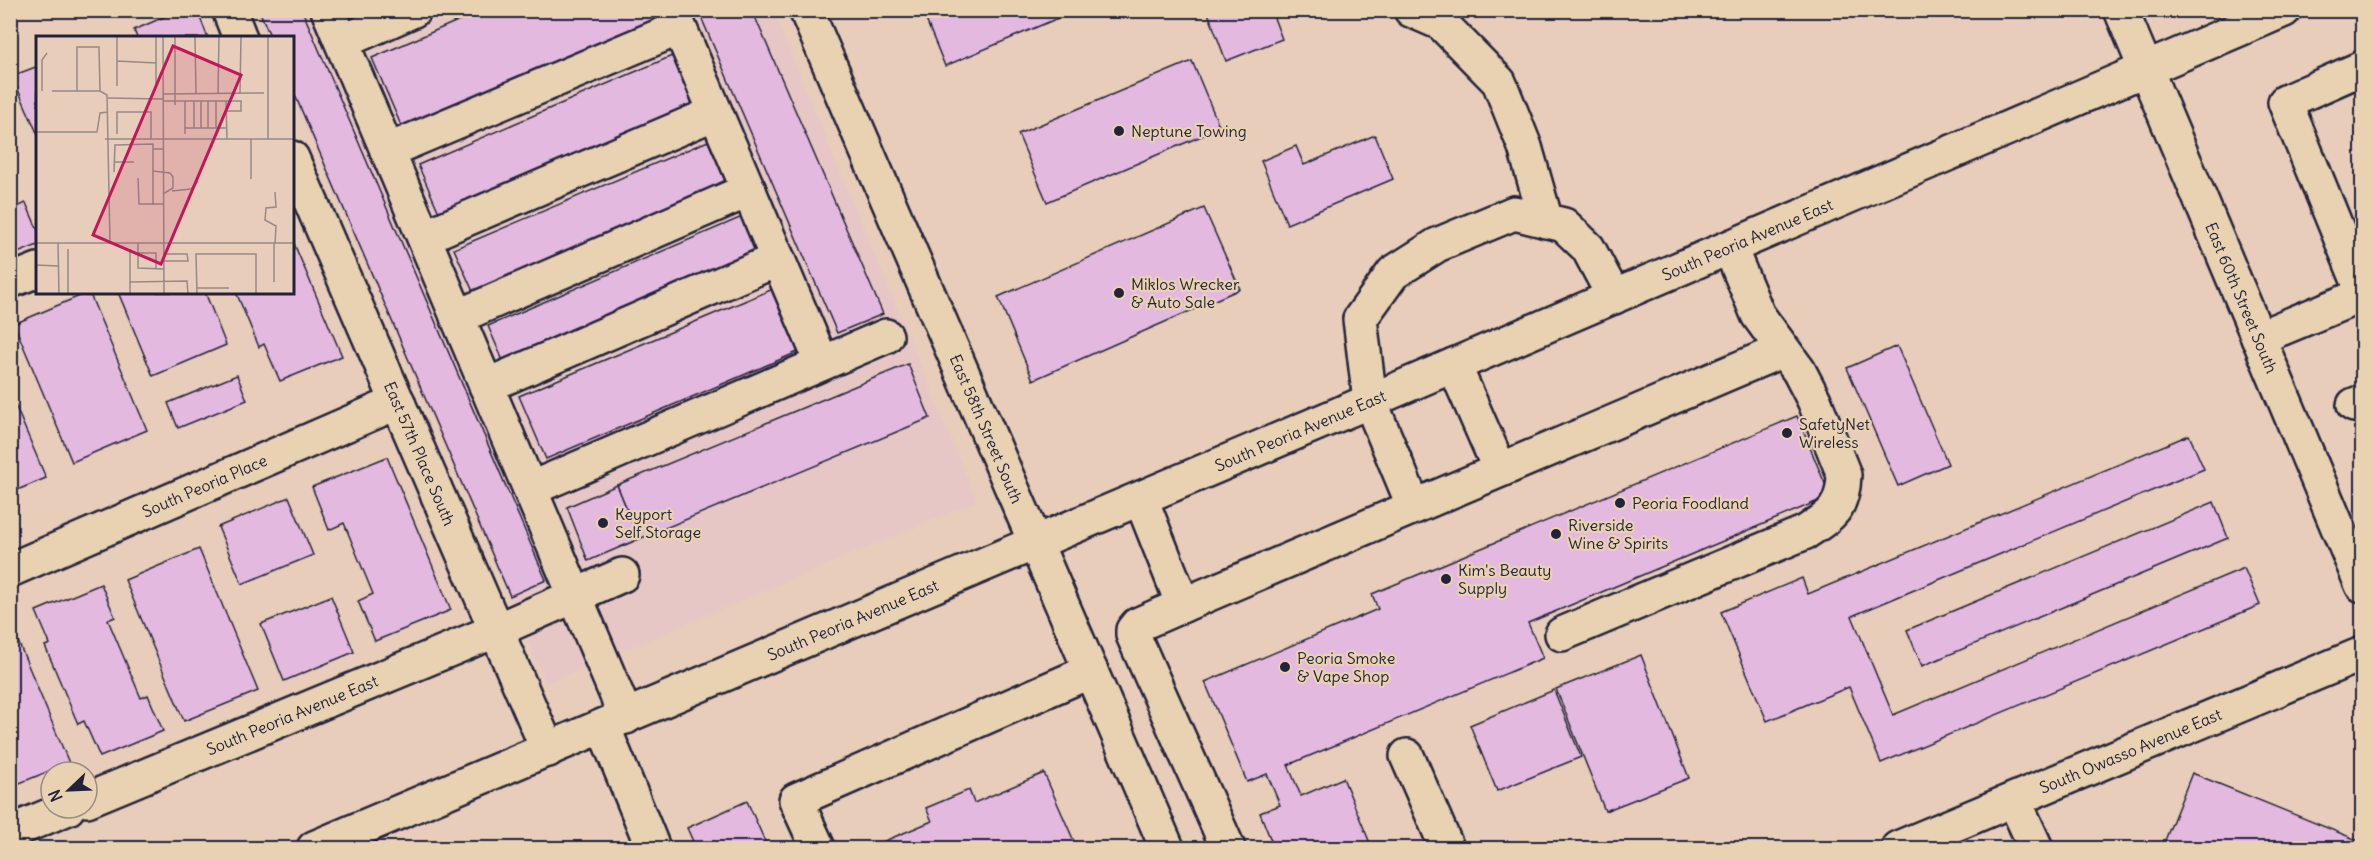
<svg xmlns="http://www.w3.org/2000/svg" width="2373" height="859" font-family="Delius,sans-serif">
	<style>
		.built { fill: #e6c7c5 }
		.building { fill: #e4b9df; stroke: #22223b; stroke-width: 1.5 }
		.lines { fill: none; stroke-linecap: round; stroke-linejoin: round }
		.minor-casing { stroke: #22223b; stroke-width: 38 }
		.major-casing { stroke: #22223b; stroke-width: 38 }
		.minor { stroke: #e8d2b1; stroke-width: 33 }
		.major { stroke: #e8d2b1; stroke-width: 33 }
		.poi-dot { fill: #22223b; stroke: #e8d2b1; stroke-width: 2 }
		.labels { text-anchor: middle; stroke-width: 4.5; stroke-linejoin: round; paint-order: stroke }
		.poi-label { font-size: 16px; fill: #22223b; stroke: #e8d2b1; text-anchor: start }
		.street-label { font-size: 16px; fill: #22223b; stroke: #e8d2b1 }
		.inset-road { fill: none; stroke: #988987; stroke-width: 1.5 }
		.view { fill: #c2185b; fill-opacity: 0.15; stroke: #c2185b; stroke-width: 3 }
		.inset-edge { fill: none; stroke: #22223b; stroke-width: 3 }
	</style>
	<rect width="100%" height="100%" fill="#e7cdba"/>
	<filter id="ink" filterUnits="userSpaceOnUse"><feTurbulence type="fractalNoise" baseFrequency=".0167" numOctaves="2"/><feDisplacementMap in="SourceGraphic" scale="12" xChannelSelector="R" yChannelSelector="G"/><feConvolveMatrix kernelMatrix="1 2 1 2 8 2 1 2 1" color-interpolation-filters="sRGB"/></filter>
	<g filter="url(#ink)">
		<polygon class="built" points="255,11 773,11 977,501 546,683 293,98 292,38 266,37"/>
		<g class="building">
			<polygon points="180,10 197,10 208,38 137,38 134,30"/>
			<polygon points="259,10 302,10 546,580 510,596 292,88 292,38 271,38"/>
			<polygon points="353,10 375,10 357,19"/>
			<polygon points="483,10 652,10 656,21 403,130 372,58"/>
			<polygon points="698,10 752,10 883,314 837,333"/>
			<polygon points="922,10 1077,10 945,66"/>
			<polygon points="1207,10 1271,10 1282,39 1226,61"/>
			<polygon points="672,56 694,108 441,217 418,165"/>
			<polygon points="1192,61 1220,128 1047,202 1018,134"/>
			<polygon points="38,66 38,135 12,76"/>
			<polygon points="1375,135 1393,179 1287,224 1261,161 1296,146 1304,165"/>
			<polygon points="708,141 728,187 475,296 454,249"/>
			<polygon points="26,203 38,231 38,245 10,256 10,210"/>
			<polygon points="1204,208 1240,289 1033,380 998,297"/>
			<polygon points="742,217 757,254 504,363 488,326"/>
			<polygon points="292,239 342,356 280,381 264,344 259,347 236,292 292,292"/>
			<polygon points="773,289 800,351 546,459 519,396"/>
			<polygon points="89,292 147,430 72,462 14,324"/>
			<polygon points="118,292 205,292 226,345 153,376"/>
			<polygon points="1897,346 1948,464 1898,486 1847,368"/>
			<polygon points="908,364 930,418 639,539 617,485"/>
			<polygon points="237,375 247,400 178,428 168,403"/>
			<polygon points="10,393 46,478 10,493"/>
			<polygon points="1797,416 1830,496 1528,623 1543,658 1288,765 1301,796 1343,778 1372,848 1274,848 1260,813 1280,805 1267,774 1247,782 1205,682 1378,609 1372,594"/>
			<polygon points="2189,435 2204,469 1852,616 1893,715 2244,568 2260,605 1881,763 1849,687 1767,721 1721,612 1802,578 1808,594"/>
			<polygon points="387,457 451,610 375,641 358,601 373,594 344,523 329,530 312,487"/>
			<polygon points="617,485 639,539 588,561 567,507"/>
			<polygon points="289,497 313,555 242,584 218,527"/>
			<polygon points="2214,502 2228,538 1922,666 1907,630"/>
			<polygon points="199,549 258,691 184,721 125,580"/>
			<polygon points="101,584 115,617 108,620 141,698 148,695 163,731 100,757 84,721 78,724 45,646 50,644 36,611"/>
			<polygon points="331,596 354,652 284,681 261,624"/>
			<polygon points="10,622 69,763 10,787"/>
			<polygon points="1641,655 1689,778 1605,811 1556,689"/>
			<polygon points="1554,690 1581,757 1497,791 1470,725"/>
			<polygon points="1044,773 1077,848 868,848 932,821 926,808 969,790 974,803"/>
			<polygon points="2192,773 2362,842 2362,848 2162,848"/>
			<polygon points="747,801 768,848 696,848 687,828"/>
		</g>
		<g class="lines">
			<defs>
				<g id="minor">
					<polyline points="229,10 240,38"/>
					<polyline points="328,10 626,717"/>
					<polyline points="672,10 822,363"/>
					<path id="s1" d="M806,10L1167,848"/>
					<polyline points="1411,10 1441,23 1499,82 1525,147 1546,221"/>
					<path id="s2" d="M2121,10L2362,585"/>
					<polyline points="342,42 414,10"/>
					<polyline points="2362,68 2285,102 2362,290"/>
					<polyline points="387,151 679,28"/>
					<path id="s3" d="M292,158L548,750"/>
					<polyline points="424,237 715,113"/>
					<polyline points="10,281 38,270"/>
					<polyline points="457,317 749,190"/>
					<polyline points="2258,338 2362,295"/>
					<polyline points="1454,365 1500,470"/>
					<polyline points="486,386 778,259"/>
					<polyline points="2354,405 2362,402"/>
					<polyline points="530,489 886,336"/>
					<polyline points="1141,499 1183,605 1783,350"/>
					<polyline points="1414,507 1370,401 1360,319 1393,273 1437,245 1514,213 1564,225 1588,248 1614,297"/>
					<path id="s4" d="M10,570L398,402"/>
					<polyline points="1183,605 1137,625 1133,630 1133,635 1228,848"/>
					<path d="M1562,634L1806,532C1832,515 1843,508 1844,475L1814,400L1799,371L1758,315L1730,248"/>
					<polyline points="603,726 653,848"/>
					<polyline points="1407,756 1447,848"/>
					<path id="s5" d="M87,800L497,630L622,575"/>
					<polyline points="2014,800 2036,848"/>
					<polyline points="10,832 68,808"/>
					<polyline points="818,848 796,800 1091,671"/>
					<path id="s6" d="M1898,848L2362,654"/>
				</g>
				<g id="major">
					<path id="s7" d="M314,848L1370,401L2284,10"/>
				</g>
			</defs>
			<use href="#minor" class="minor-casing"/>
			<use href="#major" class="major-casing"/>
			<use href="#minor" class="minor"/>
			<use href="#major" class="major"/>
		</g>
	</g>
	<g class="poi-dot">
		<circle cx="1119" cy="131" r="6"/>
		<circle cx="1119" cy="293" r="6"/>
		<circle cx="1787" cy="433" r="6"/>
		<circle cx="1620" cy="503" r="6"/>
		<circle cx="603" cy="523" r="6"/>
		<circle cx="1556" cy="534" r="6"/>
		<circle cx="1446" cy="579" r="6"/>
		<circle cx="1285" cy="667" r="6"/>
	</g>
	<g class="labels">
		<g class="poi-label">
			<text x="1131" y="137">Neptune Towing</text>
			<text x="1131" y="290">Miklos Wrecker<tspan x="1131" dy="18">&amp; Auto Sale</tspan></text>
			<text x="1799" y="430">SafetyNet<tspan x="1799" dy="18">Wireless</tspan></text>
			<text x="1632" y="509">Peoria Foodland</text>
			<text x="615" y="520">Keyport<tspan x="615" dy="18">Self Storage</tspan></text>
			<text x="1568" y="531">Riverside<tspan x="1568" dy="18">Wine &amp; Spirits</tspan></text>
			<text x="1458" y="576">Kim's Beauty<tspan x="1458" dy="18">Supply</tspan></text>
			<text x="1297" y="664">Peoria Smoke<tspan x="1297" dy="18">&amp; Vape Shop</tspan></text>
		</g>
		<g class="street-label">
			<text dy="6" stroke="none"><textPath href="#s7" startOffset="1557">South Peoria Avenue East</textPath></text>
			<text dy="6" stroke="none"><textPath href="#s2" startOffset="312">East 60th Street South</textPath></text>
			<text dy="6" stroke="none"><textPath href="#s1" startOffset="456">East 58th Street South</textPath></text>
			<text dy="6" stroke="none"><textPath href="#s7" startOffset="1071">South Peoria Avenue East</textPath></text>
			<text dy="6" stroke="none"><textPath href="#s3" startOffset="322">East 57th Place South</textPath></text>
			<text dy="6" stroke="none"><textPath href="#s4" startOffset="212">South Peoria Place</textPath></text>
			<text dy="6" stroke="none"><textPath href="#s7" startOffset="585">South Peoria Avenue East</textPath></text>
			<text dy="6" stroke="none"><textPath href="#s5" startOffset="222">South Peoria Avenue East</textPath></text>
			<text dy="6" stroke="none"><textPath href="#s6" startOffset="252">South Owasso Avenue East</textPath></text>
		</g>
	</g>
	<g transform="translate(36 36)">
		<rect width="258" height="258" fill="#e7cdba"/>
		<path class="inset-road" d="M127,0L128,258M159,0L160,57M81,1V50M120,1V50M81,25L120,27M6,55V24L11,17M16,55H64L71,59L74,207M41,55V11H63L64,55M182,57L183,0M204,57L205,0M127,58L228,57M72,62L127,63M127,65H205V75H191M149,65V98M158,65V92M165,65V92M172,65V92M190,65L191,103M139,69V0M149,92H191M180,92V65M0,96H61L64,77L72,76M81,98V76H115V103M69,103H258M232,103V0M78,126H98M117,135L134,137L137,141V152L127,158M78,136L79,109L117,108V113M102,142L103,168H127M215,143V103M136,155L155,153L162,145M239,156L240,171L230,172L229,184L240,190L239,208M117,169V113H127M0,207H258M22,207L23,258M102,207V232L128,233M94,213V258M102,217H120V233M127,218H151L152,225H127M0,229L22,230M94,246L151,245L152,258M238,246V208M161,252H193M32,258V213M161,258L160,218H220V258"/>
		<path class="view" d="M137,10L205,39L125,228L57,199Z"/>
		<rect width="258" height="258" class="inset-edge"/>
	</g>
	<rect width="2373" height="859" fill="none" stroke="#e8d2b1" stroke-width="36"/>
	<rect x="18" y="18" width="2337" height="823" fill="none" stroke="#22223b" stroke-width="2" filter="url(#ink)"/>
	<g transform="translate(69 790) rotate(247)"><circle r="28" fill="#e8d2b1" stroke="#998c82" stroke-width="1.5"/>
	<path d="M0-4.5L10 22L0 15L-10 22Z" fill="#22223b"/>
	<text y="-9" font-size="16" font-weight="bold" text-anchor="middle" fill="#22223b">N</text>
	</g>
</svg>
